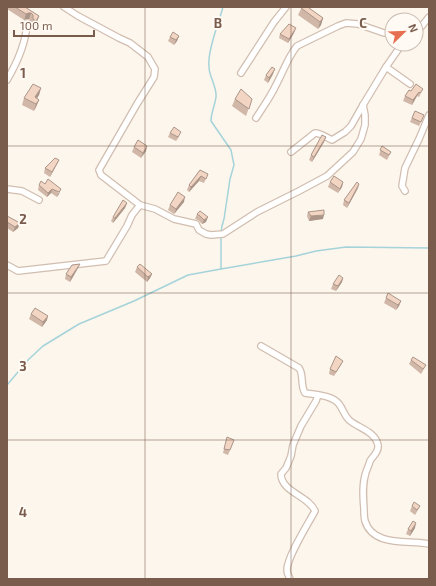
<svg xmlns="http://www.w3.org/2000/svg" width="436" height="586" font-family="'Exo 2',sans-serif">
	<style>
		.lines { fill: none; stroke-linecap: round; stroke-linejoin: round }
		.stream { stroke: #a5d3da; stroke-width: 1.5 }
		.minor-casing { stroke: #d1beb0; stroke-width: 8 }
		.minor { stroke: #fff; stroke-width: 5.5 }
		.wall { fill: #d1b7a8 }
		.shaded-wall { fill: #aa9588 }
		.building { fill: #f3d5c3; stroke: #aa9588 }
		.grid { fill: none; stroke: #7a5c4d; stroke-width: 1; stroke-opacity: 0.55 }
		.grid-label { font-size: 13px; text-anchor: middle; font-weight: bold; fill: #7a5c4d; stroke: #fffaf3; stroke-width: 4; stroke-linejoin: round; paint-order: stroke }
	</style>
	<rect width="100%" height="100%" fill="#fdf6ec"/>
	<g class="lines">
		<g class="stream">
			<path d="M221,232L222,226L224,219L230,179L234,165L231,150L211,121C211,113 215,105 216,97C217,86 209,77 209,67C207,52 219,22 223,7"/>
			<polyline points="221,269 221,235"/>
			<polyline points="7,385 29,359 43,346 79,324 134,301 188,275 221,269 296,256 316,251 346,247 429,248"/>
		</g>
		<defs>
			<g id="minor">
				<polyline points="64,7 78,16 119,38 130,43 148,57 155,69 154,77 137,104 99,170 101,175 140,205 155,209 174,219 196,224 199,230 206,234 211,235 223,234 257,212 299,191 327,176 353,152 361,139 365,125 365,115 363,105"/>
				<polyline points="416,31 421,27 429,17"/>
				<polyline points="386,67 410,84"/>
				<polyline points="241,73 274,22 286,7"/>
				<path d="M7,80C17,63 26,42 27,23"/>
				<path d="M256,118C263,107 271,96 276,85C283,72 288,57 297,46L338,26L346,23L358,24L384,33H392"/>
				<path d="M291,152L315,133C321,133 327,138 332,140L345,132L351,126L363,105L386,67L402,44"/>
				<polyline points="7,189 22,191 39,200"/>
				<polyline points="405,191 402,186 405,168 419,139 429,115"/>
				<polyline points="7,265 18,271 106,261 127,226 132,215 140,205"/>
				<path d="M261,346L299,368C304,374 300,385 305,393C316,395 332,395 339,404C343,409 344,415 349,420C358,428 375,431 378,445C379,452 373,456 370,461C369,465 367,469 366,472C362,484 363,497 364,509C364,512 364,517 365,521C373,547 408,540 429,544"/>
				<path d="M290,579C289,576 287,574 287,570C287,557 308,524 315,511C309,496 281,492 281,474L286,468L291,456L293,445L301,426L316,401L318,395"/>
			</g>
		</defs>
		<use href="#minor" class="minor-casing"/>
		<use href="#minor" class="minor"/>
	</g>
	<g class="wall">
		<polygon points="7,7 25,7 39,16 37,22 34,27 31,25 31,22 29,19 26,19 24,20 7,9"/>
		<polygon points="302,7 309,8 323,18 321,25 318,29 298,15"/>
		<polygon points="294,33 288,43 279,38 280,34"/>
		<polygon points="179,36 177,41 174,45 168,41 170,37"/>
		<polygon points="273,74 268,83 264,80 266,75"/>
		<polygon points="41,88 39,95 37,98 39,100 36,107 34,111 22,105 24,98"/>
		<polygon points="423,89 419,97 417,96 412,105 403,101 405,96 411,91"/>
		<polygon points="235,99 252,99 246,116 232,106"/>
		<polygon points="415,111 424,115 419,126 410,122"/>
		<polygon points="170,133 179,137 176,141 168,137"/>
		<polygon points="326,137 324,142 312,162 309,160 311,155"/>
		<polygon points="147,146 146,151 141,158 132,152 134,147"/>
		<polygon points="382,146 391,152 387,160 379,155"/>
		<polygon points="59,160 57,164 50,177 44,173 45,168"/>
		<polygon points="200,170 208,174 204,183 199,181 189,192 187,190 189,185"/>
		<polygon points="48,179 59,194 57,197 51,193 47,197 38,190 39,185 45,184"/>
		<polygon points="330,182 343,182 342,187 338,193 328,187"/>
		<polygon points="358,188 347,208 343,205 344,200"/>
		<polygon points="184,202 174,214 168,210 170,205"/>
		<polygon points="127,203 125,208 113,223 111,221 113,217"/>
		<polygon points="200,211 206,222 202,224 198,220 195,219 197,214"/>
		<polygon points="308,212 323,219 309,221 307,216"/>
		<polygon points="7,216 20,223 18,228 13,232 7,228"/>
		<polygon points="137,267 152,274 150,278 147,282 135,272"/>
		<polygon points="78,268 70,282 65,279 66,274"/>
		<polygon points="343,278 342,282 336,291 331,289 333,284"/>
		<polygon points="386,298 401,301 399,306 396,310 384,303"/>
		<polygon points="31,314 47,320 42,327 29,319"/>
		<polygon points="411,360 426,365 424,369 421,374 409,364"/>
		<polygon points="343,361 341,365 334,376 329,374 330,369"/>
		<polygon points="227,437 234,440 228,455 223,453"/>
		<polygon points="412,506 420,506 418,510 415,515 410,511"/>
		<polygon points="415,528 410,536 406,534 408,529"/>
	</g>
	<g class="shaded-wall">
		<polygon points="28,13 31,13 29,19 26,19 24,20 26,14"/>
		<polygon points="39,16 37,22 34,27 36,21"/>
		<polygon points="323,18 321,25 318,29 320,22"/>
		<polygon points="296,28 294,33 288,43 289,39"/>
		<polygon points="179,36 177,41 174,45 176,40"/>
		<polygon points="275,69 273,74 268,83 269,78"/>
		<polygon points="41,88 39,95 34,103 35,97"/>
		<polygon points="419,92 417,96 412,105 413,100"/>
		<polygon points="39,100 36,107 34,111 36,104"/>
		<polygon points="326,137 324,142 312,162 314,157"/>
		<polygon points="147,146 146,151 141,158 143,153"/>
		<polygon points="59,160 57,164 50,177 52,172"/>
		<polygon points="201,176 199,181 189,192 191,187"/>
		<polygon points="343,182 342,187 338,193 340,189"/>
		<polygon points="359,184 358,188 347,208 349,203"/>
		<polygon points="52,189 51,193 47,197 48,193"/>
		<polygon points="61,189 59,194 57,197 59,192"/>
		<polygon points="185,197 184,202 174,214 176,209"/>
		<polygon points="127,203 125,208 113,223 115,218"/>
		<polygon points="324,215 323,219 309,221 311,216"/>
		<polygon points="208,217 206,222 202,224 204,220"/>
		<polygon points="20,223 18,228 13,232 15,227"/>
		<polygon points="80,264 78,268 70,282 71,277"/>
		<polygon points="152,274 150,278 147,282 148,277"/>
		<polygon points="343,278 342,282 336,291 338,286"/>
		<polygon points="401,301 399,306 396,310 398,305"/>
		<polygon points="48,316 47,320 42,327 43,322"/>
		<polygon points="416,523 415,528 410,536 411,531"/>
	</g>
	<g class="building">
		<polygon points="15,7 25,7 39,16 36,21 33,19 33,15 31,13 28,13 26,14"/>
		<polygon points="302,7 310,7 309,8 323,18 320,22 301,8"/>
		<polygon points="289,24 296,28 289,39 280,34"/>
		<polygon points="173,32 179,36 176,40 170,37"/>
		<polygon points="272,67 275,69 269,78 266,75"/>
		<polygon points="33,84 41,88 35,97 39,100 36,104 24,98"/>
		<polygon points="416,84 423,89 420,93 419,92 413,100 405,96 409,90 411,91"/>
		<polygon points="241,89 252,99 249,109 235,99"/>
		<polygon points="415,111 424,115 421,122 412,118"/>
		<polygon points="174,127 181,132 178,137 170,133"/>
		<polygon points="322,135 326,137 314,157 311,155"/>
		<polygon points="138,140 147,146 143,153 134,147"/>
		<polygon points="382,146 391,152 389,155 380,150"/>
		<polygon points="55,158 59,160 52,172 45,168"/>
		<polygon points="200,170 208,174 206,179 201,176 191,187 189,185"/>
		<polygon points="334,176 343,182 340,189 330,182"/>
		<polygon points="48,179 61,189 59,192 52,189 48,193 39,185 41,181 45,184"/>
		<polygon points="357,182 359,184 349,203 344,200"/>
		<polygon points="178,192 185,197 176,209 170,205"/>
		<polygon points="123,200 127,203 115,218 113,217"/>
		<polygon points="324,210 324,215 311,216 308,212"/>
		<polygon points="200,211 208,217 204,220 200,216 197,214"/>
		<polygon points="7,216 20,223 15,227 7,222"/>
		<polygon points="80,264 71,277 66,274 72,265"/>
		<polygon points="140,264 152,274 148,277 137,267"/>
		<polygon points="339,275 343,278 338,286 333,284"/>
		<polygon points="388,293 401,301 398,305 386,298"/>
		<polygon points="35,308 48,316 43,322 31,314"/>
		<polygon points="336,356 343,361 336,372 330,369"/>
		<polygon points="413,357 426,365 423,369 411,360"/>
		<polygon points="227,437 234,440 230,450 224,449"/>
		<polygon points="414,502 420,506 417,510 412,506"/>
		<polygon points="413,521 416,523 411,531 408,529"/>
	</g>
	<path class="grid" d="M145,7V579M291,7V579M7,146H429M7,293H429M7,440H429"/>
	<g class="grid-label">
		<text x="218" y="28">B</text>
		<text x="363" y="28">C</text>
		<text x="23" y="78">1</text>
		<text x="23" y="224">2</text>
		<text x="23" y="371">3</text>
		<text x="23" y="517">4</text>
	</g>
	<rect width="436" height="586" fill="none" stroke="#7a5c4d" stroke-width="16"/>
	<g transform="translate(404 32) rotate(67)"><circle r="19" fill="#fffaf3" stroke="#cabbb1"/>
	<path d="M0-3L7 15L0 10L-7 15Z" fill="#e76f51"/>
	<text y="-6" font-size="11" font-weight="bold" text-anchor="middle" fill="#7a5c4d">N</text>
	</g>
	<path d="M14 30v6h80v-6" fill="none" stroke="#7a5c4d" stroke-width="2"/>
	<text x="20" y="30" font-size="12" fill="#7a5c4d" stroke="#fffaf3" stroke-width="3" paint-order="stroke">100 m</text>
</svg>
